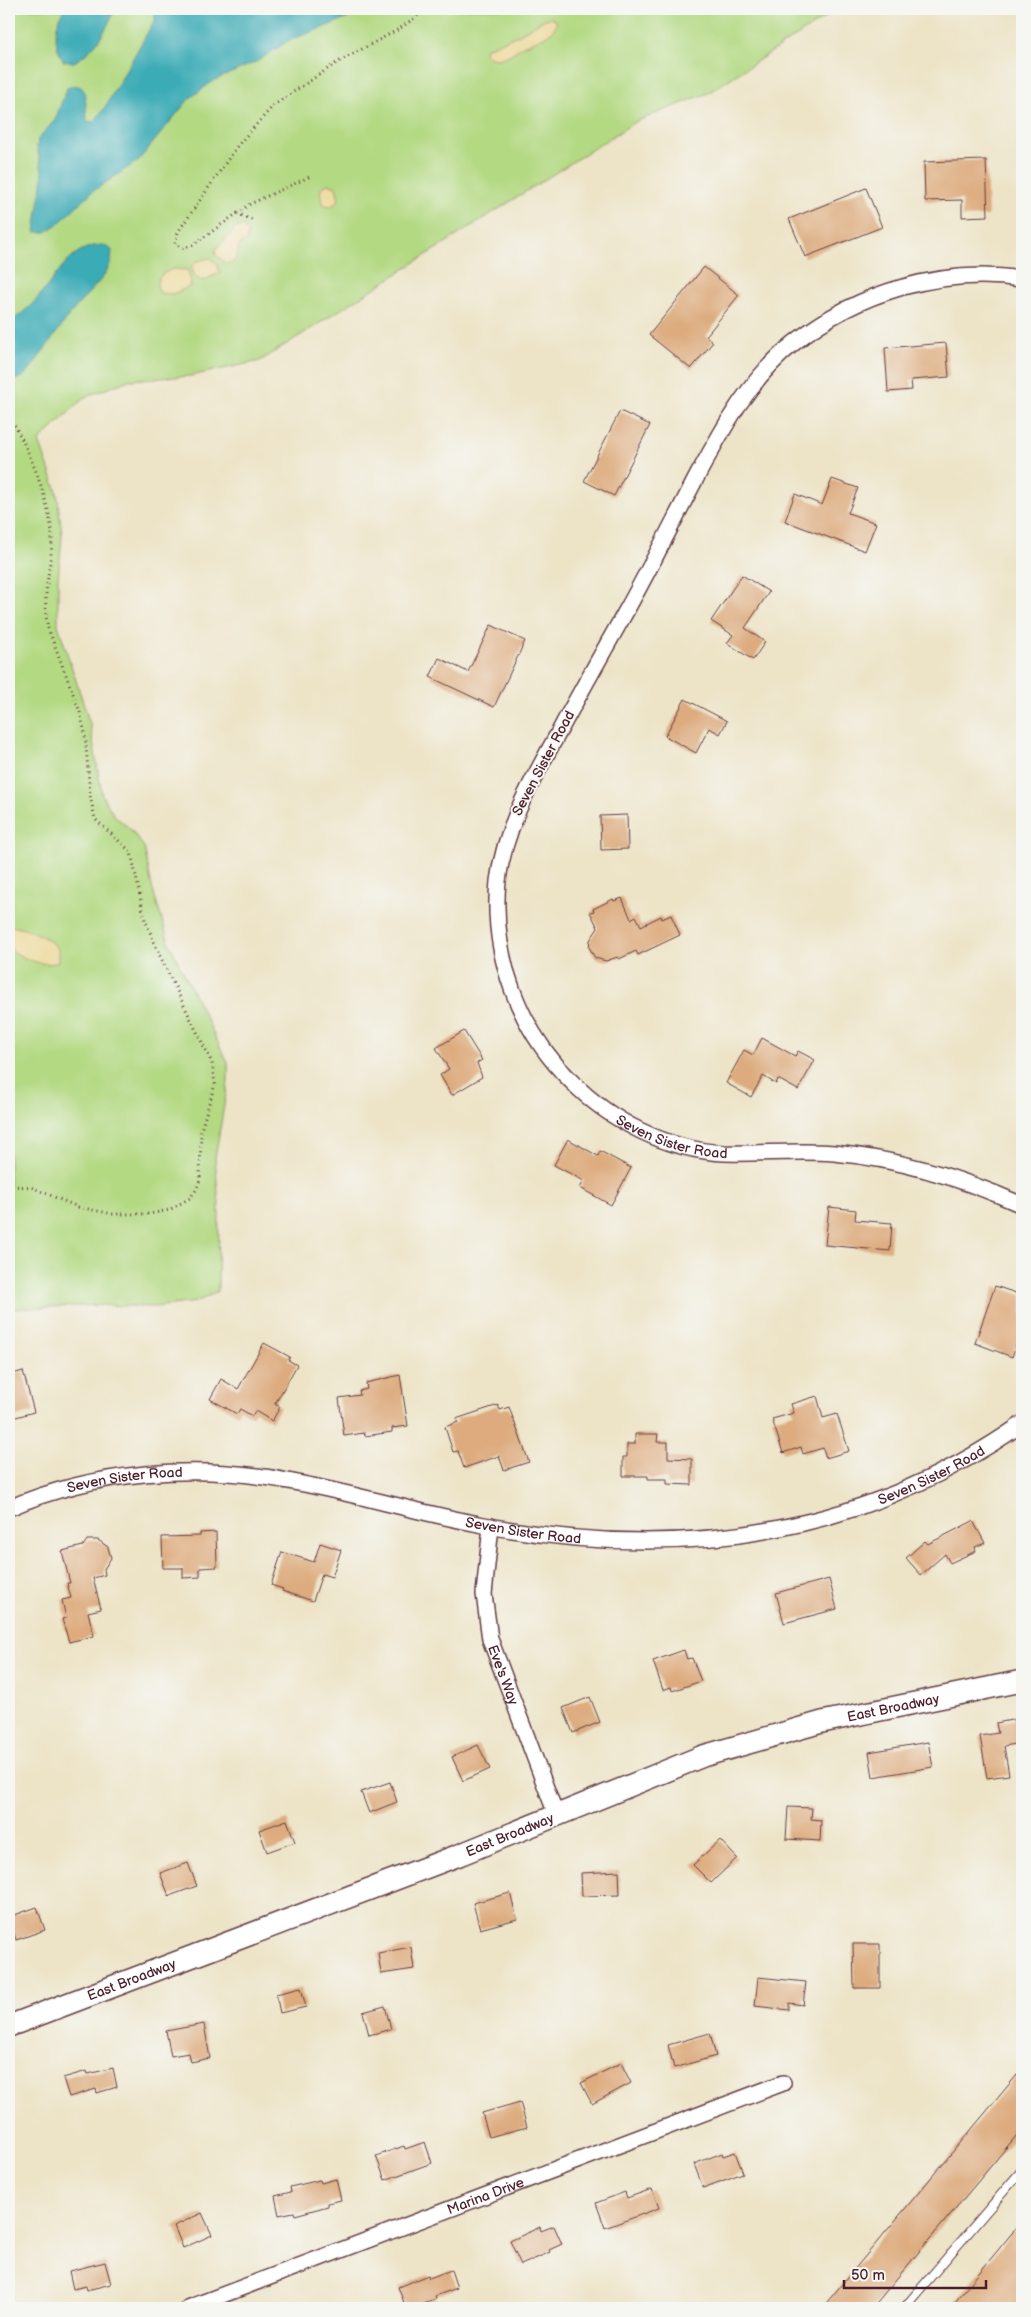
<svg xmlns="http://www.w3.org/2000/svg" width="1031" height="2317" font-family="'Balsamiq Sans',sans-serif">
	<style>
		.green { fill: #b3d982; stroke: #7e7c56 }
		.sand { fill: #eeda9e; stroke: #9c7c64 }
		.water { fill: #3aabb6; stroke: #426570 }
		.building { fill: #ddab7e }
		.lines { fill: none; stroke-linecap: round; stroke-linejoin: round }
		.lane-casing { stroke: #623d43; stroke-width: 10 }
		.street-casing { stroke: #623d43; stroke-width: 18 }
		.secondary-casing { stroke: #623d43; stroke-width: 24 }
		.path { stroke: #623d43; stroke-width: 3; stroke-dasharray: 1 4; stroke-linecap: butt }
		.lane { stroke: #fff; stroke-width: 8 }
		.street { stroke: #fff; stroke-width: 15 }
		.secondary { stroke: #fff; stroke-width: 21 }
		.labels { text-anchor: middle; stroke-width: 4; stroke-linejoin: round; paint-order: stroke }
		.street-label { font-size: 14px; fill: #4a1f2b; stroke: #f6f6f2 }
	</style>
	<rect width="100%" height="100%" fill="#f6f6f2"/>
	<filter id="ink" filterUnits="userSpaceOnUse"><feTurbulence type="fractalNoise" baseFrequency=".02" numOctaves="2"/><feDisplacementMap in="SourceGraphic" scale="10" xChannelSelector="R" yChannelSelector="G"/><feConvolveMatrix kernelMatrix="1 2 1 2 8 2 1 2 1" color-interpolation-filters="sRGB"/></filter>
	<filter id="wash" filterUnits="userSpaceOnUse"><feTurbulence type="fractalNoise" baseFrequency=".0096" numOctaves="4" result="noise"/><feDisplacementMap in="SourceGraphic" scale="20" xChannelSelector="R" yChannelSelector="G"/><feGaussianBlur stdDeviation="1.12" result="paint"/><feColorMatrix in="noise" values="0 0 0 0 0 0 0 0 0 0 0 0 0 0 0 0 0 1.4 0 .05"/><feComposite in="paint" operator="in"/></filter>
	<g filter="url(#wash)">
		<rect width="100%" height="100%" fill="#ede4c8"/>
		<polygon class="green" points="9,9 838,9 708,93 635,122 260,361 190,376 129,380 85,397 39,441 57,492 62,536 58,579 58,625 90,724 102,795 113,814 131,830 144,847 152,887 169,943 228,1063 228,1082 215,1158 219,1206 218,1291 197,1302 154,1307 99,1305 9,1309"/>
		<g class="sand">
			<path d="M552,18L557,22C554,36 536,40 525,45C514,51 498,67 485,54L486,48L518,35L545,19Z"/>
			<polygon points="328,184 336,187 339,200 332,206 324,205 320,193 322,187"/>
			<polygon points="243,226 248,232 247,241 240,244 235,261 226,264 216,255 215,250 236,228"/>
			<path d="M210,258L217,264L220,273L202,281C196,279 191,271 192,265L197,261Z"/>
			<path d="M174,269L188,270L191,286L173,294L160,293C152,280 162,272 174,269Z"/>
			<path d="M9,926C24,927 49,937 58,949V962C44,968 17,957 9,947Z"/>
		</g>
		<g class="water">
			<path d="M64,9H115C105,32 96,50 74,62L63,61C53,42 54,27 64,9Z"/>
			<polygon points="155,9 371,9 288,41 256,62 213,81 189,99 138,161 93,191 59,223 46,232 35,232 43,176 37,147 38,139 55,120 67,88 75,85 81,87 85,92 87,121 94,122 105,107 145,37 155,19"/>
			<path d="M104,245L112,250L111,262L104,276L70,314L29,371L22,377L9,382V324C17,316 27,310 35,301C57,278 68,245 104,245Z"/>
		</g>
		<g id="blocks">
			<g class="building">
				<polygon points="986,160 988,216 962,217 962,200 925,201 924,162"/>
				<polygon points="866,188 882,227 805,257 789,219"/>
				<polygon points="704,267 739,295 706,336 713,342 691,369 649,335"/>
				<polygon points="946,343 949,377 911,380 912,390 888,392 885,348"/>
				<polygon points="620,411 650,425 614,496 584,481"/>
				<polygon points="832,479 858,488 848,513 876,523 865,551 785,521 795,494 822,505"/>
				<polygon points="742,575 769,592 745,628 765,642 753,660 727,643 733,635 711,621"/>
				<polygon points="491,625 525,641 494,707 430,677 439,658 468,672"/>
				<polygon points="685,699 727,721 720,734 709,728 696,753 665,736"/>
				<polygon points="627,815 628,849 601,850 600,816"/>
				<polygon points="622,898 631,919 636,916 641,926 661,916 662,919 671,915 680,935 638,955 636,951 619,959 618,957 606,961 595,958 589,947 590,940 598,928 590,912 594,911 593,909 613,899 614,901"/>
				<polygon points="464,1031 482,1060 477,1063 482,1077 452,1095 440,1075 449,1069 436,1048"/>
				<polygon points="762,1038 795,1056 798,1051 815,1060 798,1090 778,1079 776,1084 763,1076 751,1097 726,1083 744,1050 753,1055"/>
				<polygon points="568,1139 598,1156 600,1151 631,1168 611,1205 580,1188 584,1181 554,1165"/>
				<polygon points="829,1207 856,1210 855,1220 892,1223 890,1251 825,1245"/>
				<polygon points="995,1286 1022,1295 1022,1328 1012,1357 975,1343"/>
				<polygon points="264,1343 290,1357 288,1360 297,1365 275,1404 280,1407 272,1421 255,1411 252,1416 240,1409 237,1414 210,1399 221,1379 238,1389"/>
				<polygon points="23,1371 34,1412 9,1419 9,1375"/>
				<polygon points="400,1375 408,1426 392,1428 392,1432 365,1436 364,1433 344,1436 339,1398 360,1395 359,1391 367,1389 366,1383"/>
				<polygon points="817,1396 823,1418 837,1414 849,1451 826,1458 823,1448 803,1454 801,1447 783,1453 772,1419 794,1413 791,1404"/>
				<polygon points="498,1405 500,1410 509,1407 529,1462 504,1470 499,1456 464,1468 458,1451 453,1452 445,1427 458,1422 456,1419"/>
				<polygon points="635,1434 658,1434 657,1442 668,1442 668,1458 692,1459 692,1485 667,1484 667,1479 648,1479 648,1476 623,1476 623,1457 627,1457 627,1444 635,1444"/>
				<polygon points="973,1521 985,1543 975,1547 976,1551 950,1563 945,1554 921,1575 906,1558 925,1541 928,1544"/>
				<polygon points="216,1532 217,1567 200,1568 200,1577 183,1578 183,1568 163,1568 162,1537 200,1536 200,1533"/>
				<polygon points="87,1540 98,1540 108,1547 111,1558 104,1569 105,1575 93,1578 101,1609 88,1612 94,1636 69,1642 62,1619 66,1618 62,1600 71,1598 67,1583 70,1583 62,1551 83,1546"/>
				<polygon points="320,1543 341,1550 332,1577 322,1574 313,1601 282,1591 283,1589 271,1585 282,1552 314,1562"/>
				<polygon points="829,1579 837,1609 784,1623 776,1593"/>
				<polygon points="684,1650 687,1659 692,1658 701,1681 672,1691 671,1687 663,1690 653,1661"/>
				<polygon points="590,1697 600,1722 573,1733 563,1708"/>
				<polygon points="1022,1718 1022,1743 1004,1746 1009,1775 987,1778 980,1736 998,1733 996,1723"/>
				<polygon points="928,1742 933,1767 873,1777 869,1752"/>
				<polygon points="478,1745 490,1769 463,1781 452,1757"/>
				<polygon points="390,1782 397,1802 369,1813 361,1792"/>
				<polygon points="788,1807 812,1808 811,1819 821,1820 820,1841 786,1839"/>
				<polygon points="287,1820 295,1842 267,1852 259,1830"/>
				<polygon points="720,1840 737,1858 711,1883 693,1865"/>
				<polygon points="188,1863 197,1886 169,1896 160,1873"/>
				<polygon points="619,1871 620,1895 582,1896 581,1873"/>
				<polygon points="510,1893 517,1919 480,1929 473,1903"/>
				<polygon points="37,1907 45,1930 16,1940 9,1917"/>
				<polygon points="853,1944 880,1944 880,1988 854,1988"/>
				<polygon points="411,1947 414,1969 381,1974 378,1953"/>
				<polygon points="758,1977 806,1982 803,2005 789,2003 789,2010 755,2006"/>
				<polygon points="301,1988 306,2007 280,2013 276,1994"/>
				<polygon points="385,2006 391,2029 369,2035 363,2012"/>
				<polygon points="204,2024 210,2058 191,2062 189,2053 171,2056 166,2031"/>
				<polygon points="710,2033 716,2056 674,2068 668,2045"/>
				<polygon points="621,2063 631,2083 592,2104 581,2083"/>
				<polygon points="113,2068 117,2087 97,2093 96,2089 69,2097 63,2078 87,2071 88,2074"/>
				<polygon points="1022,2069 1022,2129 872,2308 822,2308"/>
				<polygon points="520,2102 527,2127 489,2137 482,2113"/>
				<polygon points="425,2142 432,2163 385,2180 376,2156 404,2146 405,2149"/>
				<polygon points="735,2152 743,2173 703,2188 694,2164 722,2153 723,2156"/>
				<polygon points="336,2179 341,2200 328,2203 328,2206 295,2215 294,2212 279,2215 275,2196 291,2192 290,2187 320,2180 321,2183"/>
				<polygon points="652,2189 659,2208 605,2228 596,2203 625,2192 627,2198"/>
				<polygon points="202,2213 212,2235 183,2248 174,2226"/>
				<polygon points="1022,2221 1022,2308 950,2308"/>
				<polygon points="554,2226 562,2244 549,2250 550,2252 521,2265 510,2241 540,2227 541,2231"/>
				<polygon points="105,2262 111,2284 87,2290 86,2286 73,2289 69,2271"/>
				<polygon points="451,2270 457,2288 435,2296 436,2299 413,2308 406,2308 398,2287 428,2275 429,2278"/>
			</g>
		</g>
	</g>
	<g filter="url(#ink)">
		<use href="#blocks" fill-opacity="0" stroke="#623d43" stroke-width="1"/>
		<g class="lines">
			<defs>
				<polyline id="lane" points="904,2308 1022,2170"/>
				<g id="street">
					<path id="s1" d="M1022,279C942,267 857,292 794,343C748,380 722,430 694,482C671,526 649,570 625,613C603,652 581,691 560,730C533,779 505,825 498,881C491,955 519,1030 571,1081C610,1121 667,1150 724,1153C761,1154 798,1150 834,1153C900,1159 962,1178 1022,1205"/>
					<path id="s2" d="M9,1508C95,1471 196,1463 288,1481C354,1493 418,1513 484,1525C676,1562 859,1538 1022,1424"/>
					<path id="s3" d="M491,1526L484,1594L490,1639L557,1817"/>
					<path id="s4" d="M188,2308L783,2083"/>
				</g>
				<g id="secondary">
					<path id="s5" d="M9,2026L459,1855L703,1756L822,1722L1022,1681"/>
				</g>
			</defs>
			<use href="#lane" class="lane-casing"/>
			<use href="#street" class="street-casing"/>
			<use href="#secondary" class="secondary-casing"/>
			<g class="path">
				<polyline points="309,177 250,204 193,245 183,248 175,244 178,232 238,145 274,105 338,62 399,29 427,9"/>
				<polyline points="237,213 254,221"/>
				<path d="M9,417C27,442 51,505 52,536C52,568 41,595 48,628L80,712L85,733L90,795L95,819L131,852L145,920L159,954L212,1063L215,1084L201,1130L200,1180L196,1190L190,1198L169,1210L150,1214H113L78,1207L31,1187L9,1186"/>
			</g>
			<use href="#lane" class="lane"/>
			<use href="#street" class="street"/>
			<use href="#secondary" class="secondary"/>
		</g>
	</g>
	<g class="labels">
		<g class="street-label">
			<text transform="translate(543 763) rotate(-62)" y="5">Seven Sister Road</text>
			<text dy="5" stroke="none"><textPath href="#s1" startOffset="1200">Seven Sister Road</textPath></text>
			<text dy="5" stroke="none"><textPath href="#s2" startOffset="944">Seven Sister Road</textPath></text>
			<text dy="5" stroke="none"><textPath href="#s2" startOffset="120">Seven Sister Road</textPath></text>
			<text dy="5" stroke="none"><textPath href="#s2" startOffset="525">Seven Sister Road</textPath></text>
			<text dy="5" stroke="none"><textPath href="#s3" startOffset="152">Eve's Way</textPath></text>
			<text dy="5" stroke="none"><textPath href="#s5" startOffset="941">East Broadway</textPath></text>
			<text dy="5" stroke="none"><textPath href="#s5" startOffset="536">East Broadway</textPath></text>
			<text dy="5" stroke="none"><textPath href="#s5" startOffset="131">East Broadway</textPath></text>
			<text dy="5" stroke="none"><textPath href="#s4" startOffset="318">Marina Drive</textPath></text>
		</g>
	</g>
	<rect width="1031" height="2317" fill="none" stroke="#f6f6f2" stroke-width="30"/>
	<path d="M844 2280v8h142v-8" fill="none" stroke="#4a1f2b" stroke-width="2.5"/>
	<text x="851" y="2280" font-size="15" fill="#4a1f2b" stroke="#f6f6f2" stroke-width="4" paint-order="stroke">50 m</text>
</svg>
